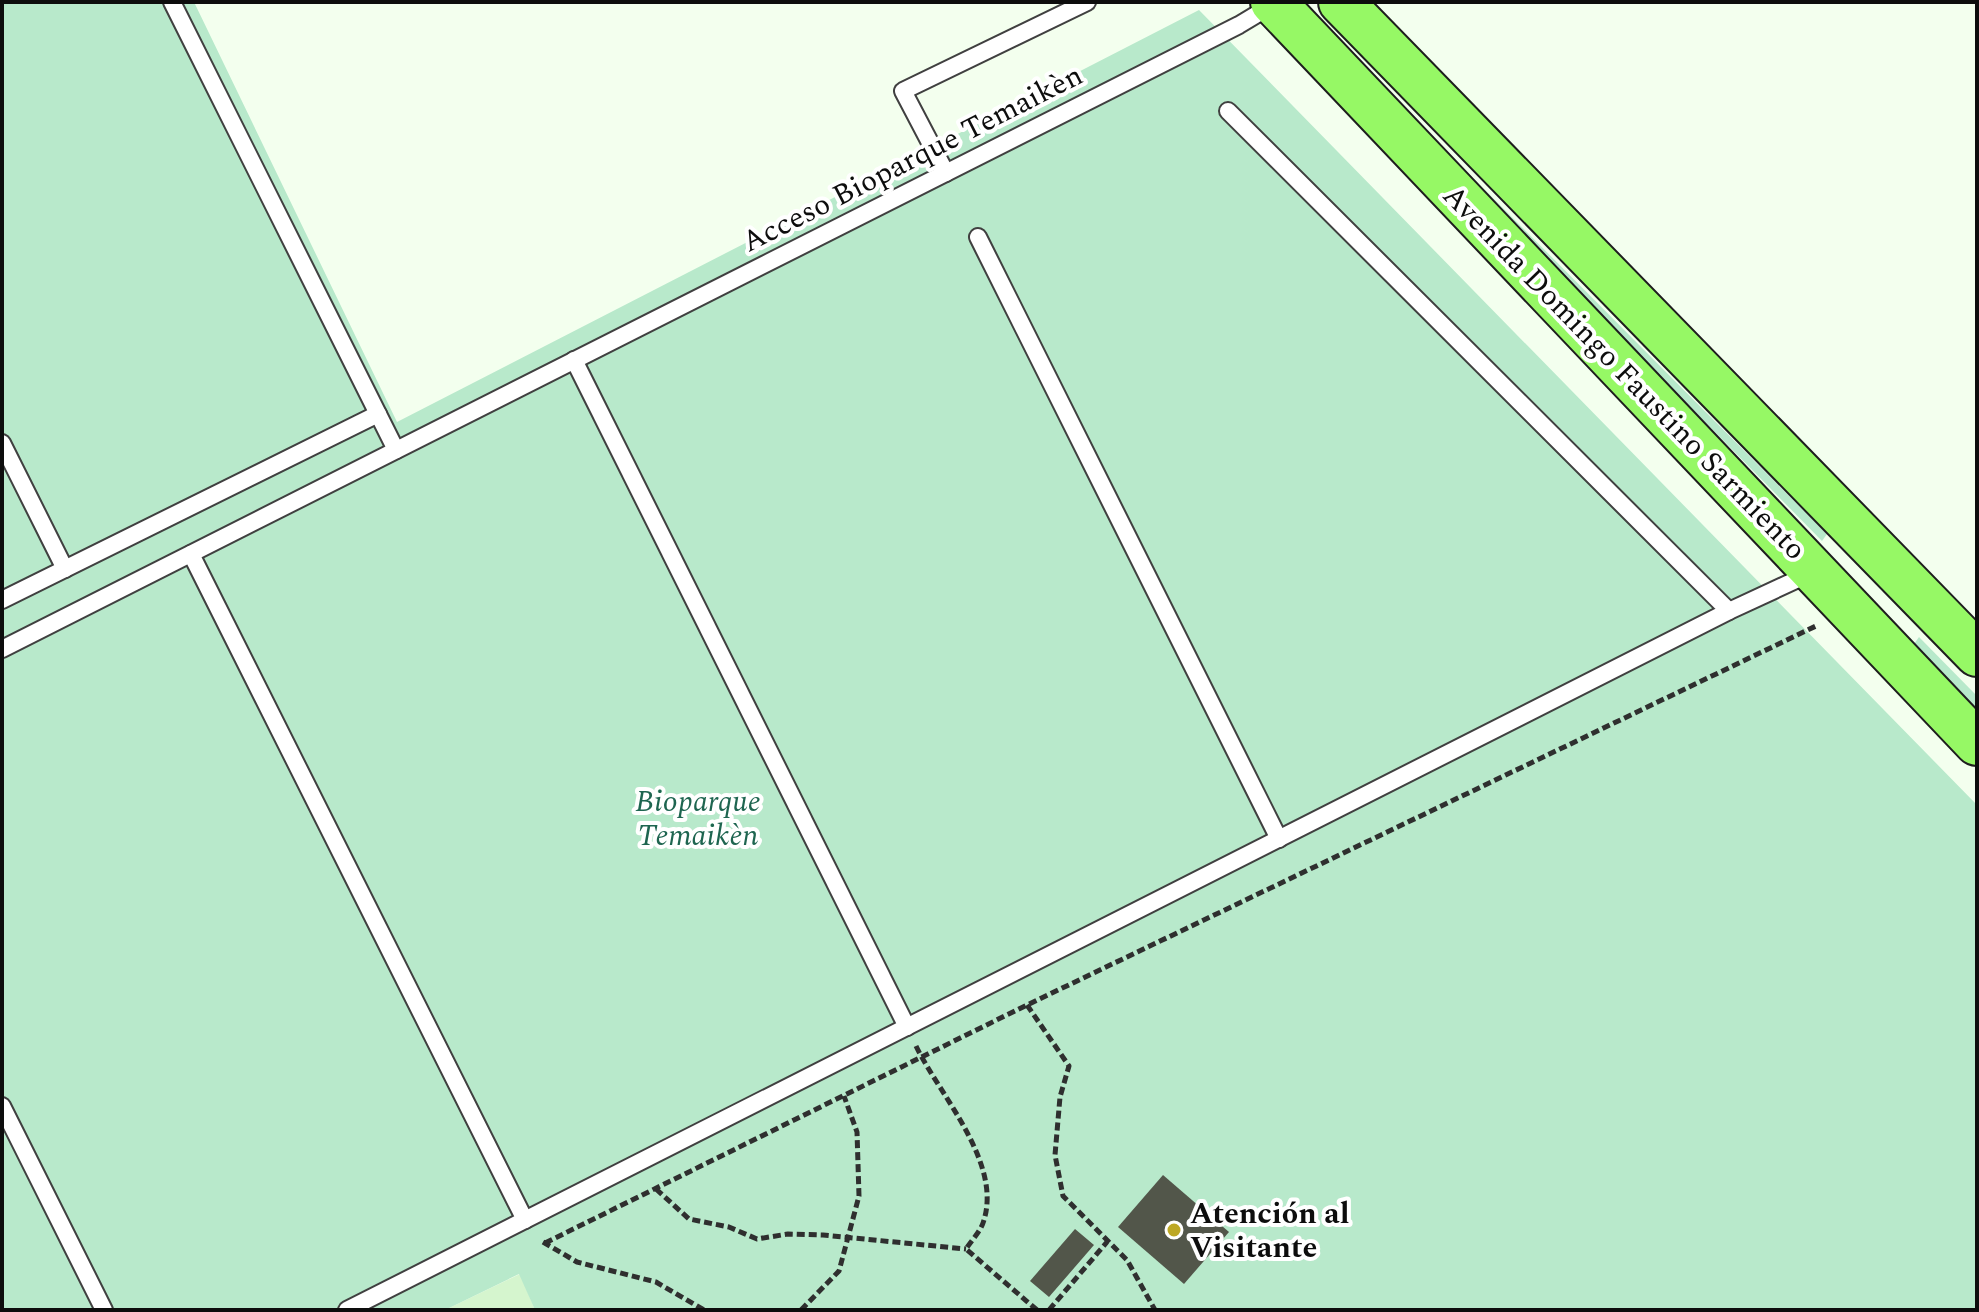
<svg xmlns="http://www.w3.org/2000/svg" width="1979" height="1312" font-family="Spectral,serif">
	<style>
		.farmland { fill: #d5f5ce }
		.green { fill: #b8e9cb }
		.building { fill: #52564a }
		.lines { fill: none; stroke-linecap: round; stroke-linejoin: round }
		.lane-casing { stroke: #404040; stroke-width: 20 }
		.primary-casing { stroke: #1e1e1e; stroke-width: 48 }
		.path { stroke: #2f2f2f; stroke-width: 5; stroke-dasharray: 8 4; stroke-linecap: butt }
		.lane { stroke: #fff; stroke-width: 16 }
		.primary { stroke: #96f865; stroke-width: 44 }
		.poi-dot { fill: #bda825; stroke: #fff; stroke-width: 3 }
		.labels { text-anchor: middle; stroke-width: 8; stroke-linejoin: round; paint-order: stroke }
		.street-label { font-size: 30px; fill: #0d0d0d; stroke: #fff }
		.park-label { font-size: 30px; font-style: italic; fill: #1e6550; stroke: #fff }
		.poi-label { font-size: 30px; font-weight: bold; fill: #0d0d0d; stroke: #fff; text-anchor: start }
	</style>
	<rect width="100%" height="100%" fill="#f3ffee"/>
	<polygon class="farmland" points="520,1274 535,1310 445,1310"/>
	<g class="green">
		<polygon points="2,2 194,2 397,422 1199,10 1977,805 1977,1310 535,1310 519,1274 445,1310 2,1310"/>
		<polygon points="1325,29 1827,534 1822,541 1322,32"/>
		<polygon points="1919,637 1977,696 1977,710 1914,644"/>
	</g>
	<g class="building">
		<polygon points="1163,1175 1229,1232 1184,1284 1118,1227"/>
		<polygon points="1075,1229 1094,1245 1049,1297 1030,1281"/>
	</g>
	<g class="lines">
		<defs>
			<g id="lane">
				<polyline points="172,2 396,450"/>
				<polyline points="946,173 903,91 1087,2"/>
				<polyline points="978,237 1279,839"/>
				<polyline points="574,360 907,1027"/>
				<polyline points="2,443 65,569"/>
				<polyline points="191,554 525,1220"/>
				<polyline points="2,600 378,414"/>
				<polyline points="1729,611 1811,573"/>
				<polyline points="2,649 1239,25 1274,4"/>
				<polyline points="2,1106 104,1310"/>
				<polyline points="347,1310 1729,611 1228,111"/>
			</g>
			<g id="primary">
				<polyline points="1273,2 1977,743"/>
				<polyline points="1341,2 1977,654"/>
			</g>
		</defs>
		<use href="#lane" class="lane-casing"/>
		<use href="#primary" class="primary-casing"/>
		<g class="path">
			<polyline points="1027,1005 1069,1066 1060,1097 1055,1155 1063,1196 1127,1260 1155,1310"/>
			<path d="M916,1046C940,1096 1004,1164 983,1223C980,1232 971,1241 966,1249L1037,1310"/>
			<polyline points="656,1189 689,1219 729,1227 757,1239 788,1234 823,1235 966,1249"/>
			<polyline points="543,1242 577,1262 656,1282 704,1310"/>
			<polyline points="545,1243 1027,1005 1816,626"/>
			<polyline points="801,1310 839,1271 859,1196 857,1132 844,1096"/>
			<polyline points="1049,1310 1107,1242"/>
		</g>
		<use href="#lane" class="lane"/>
		<use href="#primary" class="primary"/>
	</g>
	<circle class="poi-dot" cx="1174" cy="1230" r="8"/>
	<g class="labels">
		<g class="street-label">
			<text transform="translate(912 158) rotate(-27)" y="10">Acceso Bioparque Temaikèn</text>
			<text transform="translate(1625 372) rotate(46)" y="10">Avenida Domingo Faustino Sarmiento</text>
		</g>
		<g class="park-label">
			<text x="698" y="811">Bioparque<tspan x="698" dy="34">Temaikèn</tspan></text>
		</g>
		<g class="poi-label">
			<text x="1190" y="1223">Atención al<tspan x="1190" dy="34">Visitante</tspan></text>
		</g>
	</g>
	<rect width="1979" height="1312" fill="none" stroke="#0d0d0d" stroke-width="8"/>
</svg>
